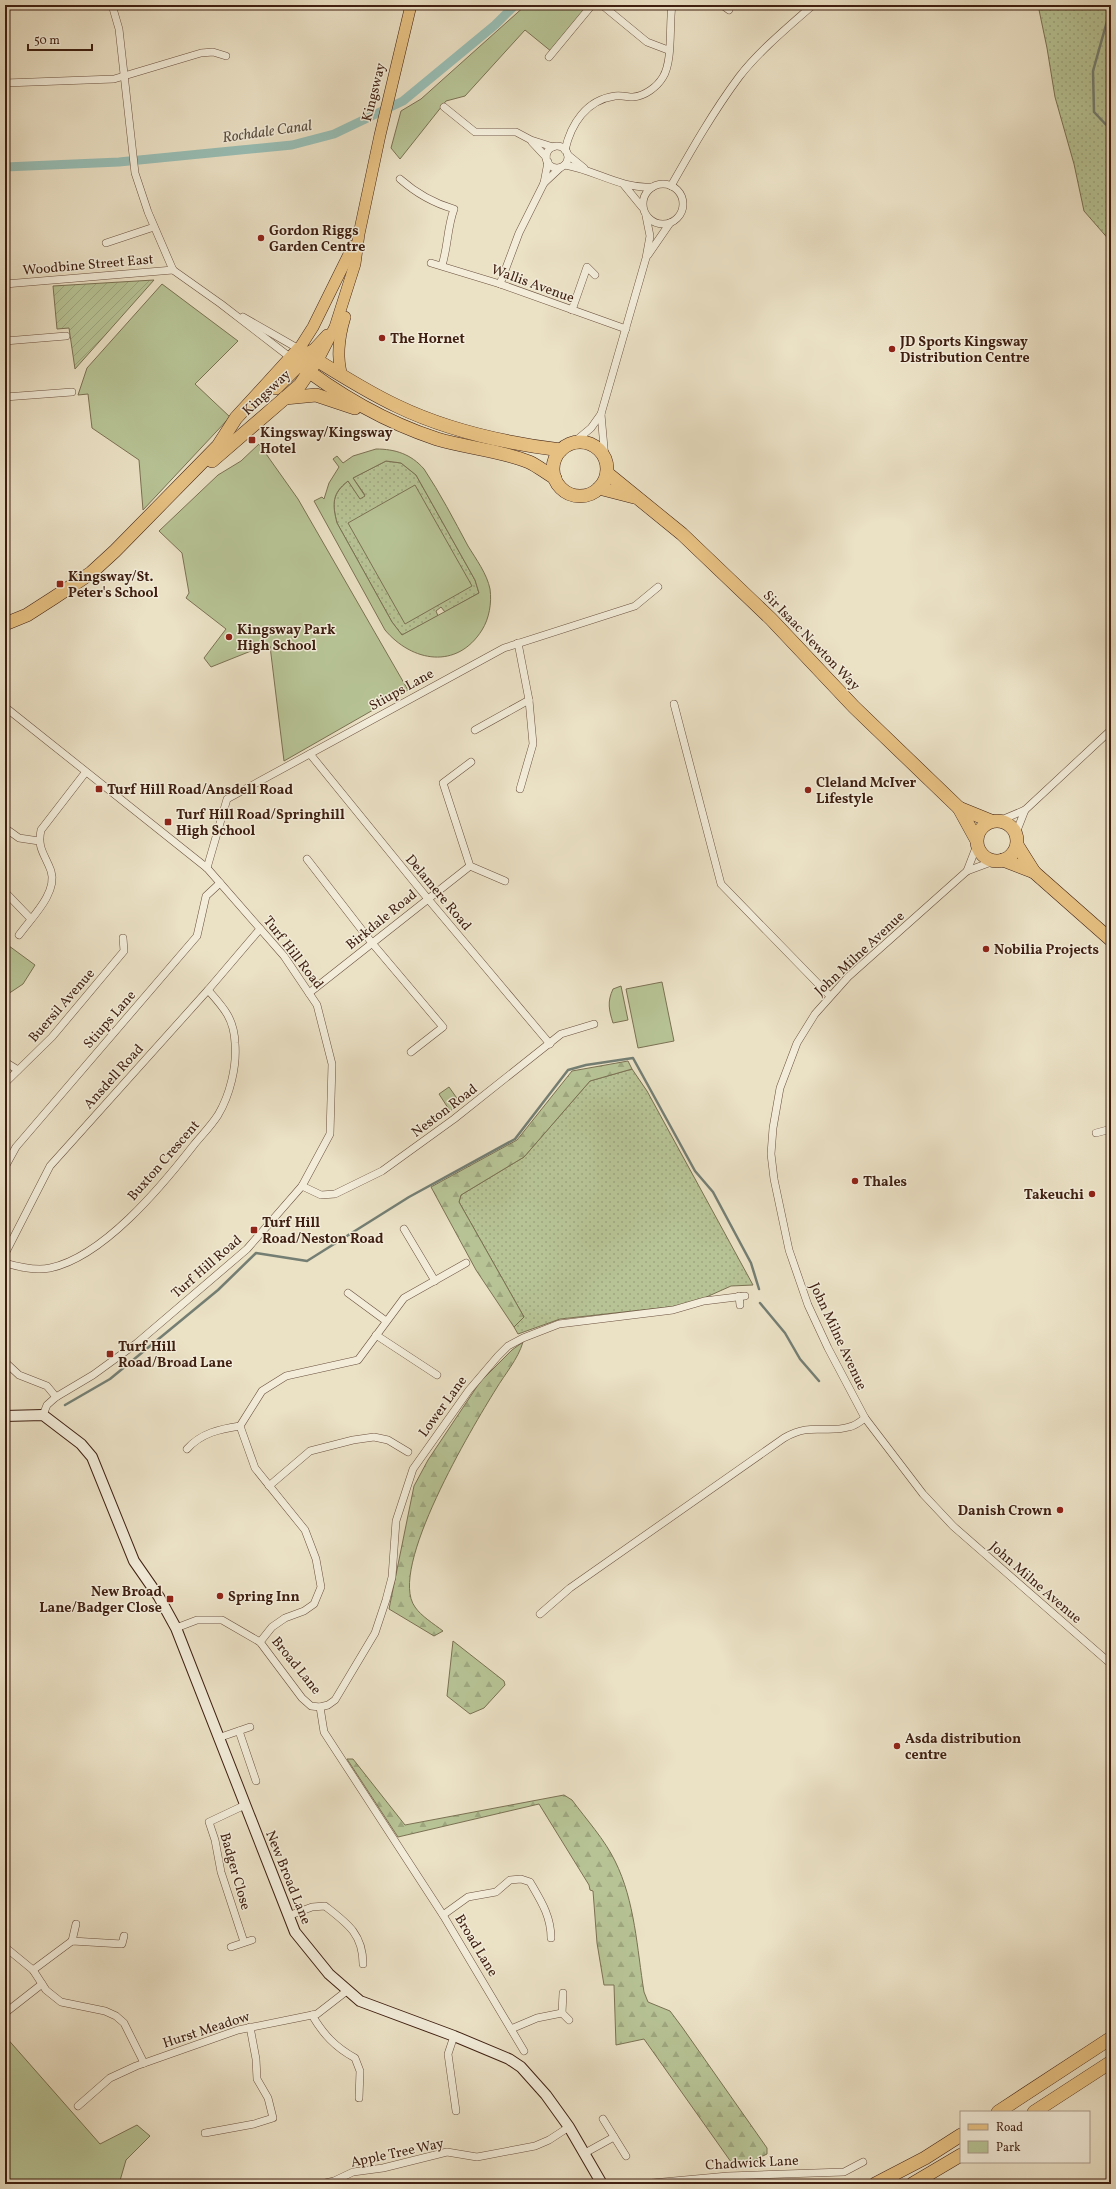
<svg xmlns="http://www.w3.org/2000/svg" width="1116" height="2189" font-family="Vollkorn,serif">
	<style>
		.grass { fill: url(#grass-dots); stroke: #7b7153 }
		.forest { fill: url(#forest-firs); stroke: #7b7153 }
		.park { fill: #b7c395; stroke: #7b7153; fill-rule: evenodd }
		.garden { fill: url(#garden-furrows); stroke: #7b7153 }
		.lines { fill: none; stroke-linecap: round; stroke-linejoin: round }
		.stream { stroke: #747e73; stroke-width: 2.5 }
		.canal { stroke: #98beb5; stroke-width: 9 }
		.street-casing { stroke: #6a503e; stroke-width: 8 }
		.secondary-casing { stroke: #3f1f11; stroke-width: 12 }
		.primary-casing { stroke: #3f1f11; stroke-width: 12 }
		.highway-casing { stroke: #3f1f11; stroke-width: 14 }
		.street { stroke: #f2ecd9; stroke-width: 7 }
		.secondary { stroke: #f2ecd9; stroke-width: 10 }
		.primary { stroke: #e6c082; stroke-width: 11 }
		.highway { stroke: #e6c082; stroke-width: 13 }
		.poi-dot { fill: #8f2418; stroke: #f2ecd9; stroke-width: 1.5 }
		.labels { text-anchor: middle; stroke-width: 3; stroke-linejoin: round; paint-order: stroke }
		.street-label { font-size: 14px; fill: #3f1f11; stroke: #f2ecd9 }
		.poi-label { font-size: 14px; font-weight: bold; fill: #3f1f11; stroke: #f2ecd9; text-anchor: start }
		.water-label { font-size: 15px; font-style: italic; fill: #5a4f42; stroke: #f2ecd9 }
	</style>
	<defs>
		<pattern id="grass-dots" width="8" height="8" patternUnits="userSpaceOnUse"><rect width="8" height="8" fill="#b7c395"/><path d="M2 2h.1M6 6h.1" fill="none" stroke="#9ea77f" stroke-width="1.8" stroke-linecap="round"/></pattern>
		<pattern id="forest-firs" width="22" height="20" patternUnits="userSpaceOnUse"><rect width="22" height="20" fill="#b7c395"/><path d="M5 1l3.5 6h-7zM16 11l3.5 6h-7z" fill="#9ea77f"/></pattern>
		<pattern id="garden-furrows" width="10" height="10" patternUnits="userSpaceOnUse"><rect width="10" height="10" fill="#b7c395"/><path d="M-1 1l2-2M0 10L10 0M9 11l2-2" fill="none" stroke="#9ea77f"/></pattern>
	</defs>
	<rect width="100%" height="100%" fill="#ebe1c5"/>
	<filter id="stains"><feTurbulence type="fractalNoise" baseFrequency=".005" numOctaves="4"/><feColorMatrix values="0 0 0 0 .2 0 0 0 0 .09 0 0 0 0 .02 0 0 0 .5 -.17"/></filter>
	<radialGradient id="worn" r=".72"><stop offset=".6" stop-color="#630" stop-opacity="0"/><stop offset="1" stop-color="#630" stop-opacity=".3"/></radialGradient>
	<g class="grass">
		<polygon points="1038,5 1111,5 1111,242 1084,211 1074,164 1055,97 1047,48"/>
		<path d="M386,461L401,463L416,475L475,580L479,593L445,612L441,607L436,611L438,616L402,635L392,622L337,523C332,503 332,494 348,481L360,498L365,495L353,478Z"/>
		<polygon points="632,1069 647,1091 753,1285 731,1286 702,1299 678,1306 560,1319 518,1334 514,1327 524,1317 459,1202 461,1195 524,1157 590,1081"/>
	</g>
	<g class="forest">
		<polygon points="628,1061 632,1069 590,1081 524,1157 461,1195 459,1202 524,1317 514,1327 476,1270 431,1187 517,1140 572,1071"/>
		<path d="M523,1342C518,1359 505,1374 496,1389C473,1426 387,1569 415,1607C421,1616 434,1624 443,1631L434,1636L389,1609L414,1486L428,1460L480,1382L512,1350Z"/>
		<polygon points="453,1641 504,1681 505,1685 484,1708 470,1714 447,1696"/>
		<path d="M347,1759H353L405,1825L564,1795L572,1800C586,1819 605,1840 615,1861C635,1901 637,1949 644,1992L648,2002L670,2011L682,2027L767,2148V2154L736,2169L644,2039L616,2045L614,1985H604L597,1943L593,1891L590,1890L589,1885L539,1804L398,1837Z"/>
	</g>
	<g class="park">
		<polygon points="526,5 590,5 552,52 525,30 465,96 446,101 400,159 391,148 401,111 421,99"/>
		<polygon points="162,284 238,341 195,384 230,417 143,510 139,460 92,428 88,394 78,395 87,368"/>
		<polygon points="259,444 298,499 408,690 284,761 270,646 266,645 211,667 204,658 226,629 186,598 189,593 182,553 159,531 218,475 241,461"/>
		<path d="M376,449C395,449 411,454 424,469C440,493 454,520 468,546C476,559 487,574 490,589C492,603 489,619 482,630C457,670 412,662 385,630L314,501L322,497L324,499L329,483L339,467L333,459L337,456L343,463L353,456ZM386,461L401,463L416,475L475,580L479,593L402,635L392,622L337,523C332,504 332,493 348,481L360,499L365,496L353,478Z"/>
		<polygon points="415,485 472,586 405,624 348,523"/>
		<polygon points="5,943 35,965 23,984 5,996"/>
		<polygon points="662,982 674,1041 638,1048 626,989"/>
		<path d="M621,986L628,1020L613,1023C609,1010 607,1002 613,989Z"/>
		<polygon points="449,1087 461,1104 450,1111 439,1094"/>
		<polygon points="5,2036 100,2144 137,2125 150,2136 126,2160 119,2184 5,2184"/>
	</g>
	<polygon class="garden" points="154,280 75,369 69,328 57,329 53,286"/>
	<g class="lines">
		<g class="stream">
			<polyline points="1111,7 1093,71 1094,112 1111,130"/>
			<polyline points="760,1303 785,1333 800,1359 819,1381"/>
			<polyline points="65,1405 110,1379 218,1290 256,1253 307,1261 409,1197 515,1139 568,1070 586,1065 633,1058 695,1171 713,1192 751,1263 759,1289"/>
		</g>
		<polyline class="canal" points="5,167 119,162 292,145 334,134 403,101 495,25 515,5"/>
		<defs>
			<g id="street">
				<polyline points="112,5 119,29 135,173 148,212 173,270 221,304 291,358"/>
				<polyline points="602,5 647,42 668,50"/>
				<polyline points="722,5 729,10"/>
				<polyline points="549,57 592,5"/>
				<polyline points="5,83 114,79 201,53 213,52 226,56"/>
				<polyline points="444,107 475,132 516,132 531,140 553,147"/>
				<polyline points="532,142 546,157"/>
				<circle cx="557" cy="157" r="11"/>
				<path d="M565,150C571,124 586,100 615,96C621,95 628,97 633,97C645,96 657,87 663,77C673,61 669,25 672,5"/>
				<polyline points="568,155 584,168"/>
				<path d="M565,165C595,170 621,189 652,187"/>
				<path d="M400,179C417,194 433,203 454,209C447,228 448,247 442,265"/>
				<polyline points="544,183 560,168"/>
				<circle cx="663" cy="204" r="20"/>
				<polyline points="624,185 642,207"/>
				<path d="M671,186C692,149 713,112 739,77C759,51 788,27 813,5"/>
				<polyline points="106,243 154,227"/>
				<polyline points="648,255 670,223"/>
				<polyline points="431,263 500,284 626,329"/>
				<polyline points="5,284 173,270"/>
				<polyline points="500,284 519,233 544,183 548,162"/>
				<polyline points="572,310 587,267 595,275"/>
				<polyline points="243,317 299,349"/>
				<polyline points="5,341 66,336"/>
				<polyline points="5,397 72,392"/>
				<polyline points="573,443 591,428 601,414"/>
				<polyline points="605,459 601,414 646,258 650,236 646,216"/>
				<polyline points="518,643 529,700 533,744 520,789"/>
				<polyline points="674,704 721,884 830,996"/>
				<polyline points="5,707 207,868 284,956 317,1005 332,1064 330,1134 302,1186 247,1249 137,1343 93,1375 56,1397 47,1405 43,1415"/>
				<polyline points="475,730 529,700"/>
				<polyline points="310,754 428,899 550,1044"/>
				<polyline points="471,762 443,783 470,866 505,881"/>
				<polyline points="999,821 1025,810 1111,730"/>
				<polyline points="5,828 19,838 39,841"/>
				<polyline points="1016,833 1025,810"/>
				<polyline points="307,859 372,943 443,1027 411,1052"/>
				<polyline points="994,861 967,871 848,977 815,1014 797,1043 780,1088 773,1128 771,1154 774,1179 789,1250 808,1305 828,1348 865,1418 923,1494 953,1526 1111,1664"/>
				<polyline points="207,868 227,799 504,648 635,606 658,587"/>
				<polyline points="967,871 977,845"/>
				<polyline points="5,892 31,919"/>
				<path d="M19,935C31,918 58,893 51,871C45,854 37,849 41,830L85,773"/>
				<polyline points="309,993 470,866"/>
				<polyline points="5,1062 18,1070"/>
				<polyline points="5,1083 52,1037 124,951 123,938"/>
				<polyline points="1096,1133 1111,1129"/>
				<polyline points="5,1167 16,1147 197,936 206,896 220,883"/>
				<polyline points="302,1186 321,1195 335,1194 382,1171 454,1119 561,1034 594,1024"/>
				<polyline points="404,1229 435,1281"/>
				<polyline points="5,1254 50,1166 208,990 260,929"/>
				<path d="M5,1263C19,1267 35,1271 50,1268C103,1257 161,1187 193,1146C201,1136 211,1126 218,1115C230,1095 237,1066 235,1043C234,1018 223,1007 208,990"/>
				<polyline points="348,1293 386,1321"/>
				<polyline points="739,1296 740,1305"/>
				<polyline points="376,1335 437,1375"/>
				<polyline points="5,1362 19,1375 47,1386 56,1397"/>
				<path d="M187,1449C201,1433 220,1429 240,1426"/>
				<polyline points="269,1486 310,1451 353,1440 374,1437 388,1440 408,1452"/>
				<path d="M540,1614L570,1588L784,1438C812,1422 824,1434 849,1427C855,1426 860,1422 865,1418"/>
				<polyline points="176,1628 197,1620 222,1620 260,1642 302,1698 311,1706 320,1707 324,1732 443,1915 524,2051"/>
				<polyline points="260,1642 272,1627 285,1618 304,1611 314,1604 321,1587 316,1559 305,1530 255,1468 240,1426 262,1391 286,1376 358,1360 404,1298 466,1263"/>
				<polyline points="320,1707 328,1705 335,1700 375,1633 386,1600 392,1577 396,1521 413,1469 469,1390 498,1356 508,1346 523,1338 559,1324 673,1310 704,1301 745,1296"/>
				<polyline points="239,1731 256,1781"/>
				<polyline points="218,1738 250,1727"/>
				<path d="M443,1915L468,1897L496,1892L510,1880L521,1879L530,1882C541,1901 551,1916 551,1938"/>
				<path d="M288,1916L312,1907L325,1906C347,1923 363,1934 363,1964"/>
				<polyline points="72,1941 76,1924"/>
				<polyline points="244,1942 221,1872 215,1840 209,1822 245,1805"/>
				<polyline points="5,1947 33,1970 46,1990 61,2002 105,2011 116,2016 124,2023 144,2063"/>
				<polyline points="231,1947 252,1940"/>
				<polyline points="33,1970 72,1941 122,1944 124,1936"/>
				<polyline points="563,1993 562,2013 569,2020"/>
				<polyline points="5,2013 42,1984"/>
				<path d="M312,2015C323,2034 335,2047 355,2058L360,2071L359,2098"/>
				<polyline points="511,2029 537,2018 562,2013"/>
				<polyline points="454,2036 448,2054 456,2111"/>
				<polyline points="78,2106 110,2078 136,2066 238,2030 317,2014 348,1990"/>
				<polyline points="603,2119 626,2156"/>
				<polyline points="205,2133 254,2124 273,2118 268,2098 257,2079 256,2059 250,2027"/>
				<polyline points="585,2153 614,2137"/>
				<polyline points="321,2184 334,2181 353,2172 383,2168 447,2152 477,2157 535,2146 549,2140 569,2127"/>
				<polyline points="641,2184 728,2176 844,2172 863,2162"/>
			</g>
			<polyline id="secondary" points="5,1416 43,1415 81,1444 92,1457 134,1561 159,1597 176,1628 295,1932 329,1974 360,2001 454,2036 509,2059 521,2067 546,2095 569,2127 602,2184"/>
			<g id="primary">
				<polyline points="299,349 313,327 353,246"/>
				<polyline points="300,357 314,349 327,335"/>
				<polyline points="318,360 335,327 355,264 359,234 380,135 411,5"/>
				<path d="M342,376C336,356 339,337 345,317"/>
			</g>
			<g id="highway">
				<path d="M291,358C334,392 385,422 437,439C467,448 500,450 529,462C538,466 546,473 555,478"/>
				<polyline points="276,388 299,365 306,362"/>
				<polyline points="285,398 316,395 355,408"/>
				<circle cx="580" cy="469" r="27"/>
				<polyline points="212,461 285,398 300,385 313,366"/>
				<polyline points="607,473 682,534 771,619 854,707 959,808 976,839"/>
				<polyline points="599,488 634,497"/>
				<path d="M5,624L27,615L55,597L91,573L115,551L218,446L236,418L299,349C331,369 363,390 397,406C449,431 504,443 561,450"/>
				<polyline points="959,808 991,821"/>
				<circle cx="997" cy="841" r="20"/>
				<polyline points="1017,845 1034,872 1111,940"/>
				<polyline points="1003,860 1034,872"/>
				<polyline points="998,2112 1111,2038"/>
				<polyline points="1034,2112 1111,2062"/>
				<polyline points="875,2184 925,2158 961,2135"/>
				<polyline points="912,2184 961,2155"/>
			</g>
		</defs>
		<use href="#street" class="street-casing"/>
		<use href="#secondary" class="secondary-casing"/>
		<use href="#primary" class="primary-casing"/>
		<use href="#highway" class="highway-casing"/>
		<use href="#street" class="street"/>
		<use href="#secondary" class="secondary"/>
		<use href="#primary" class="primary"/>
		<use href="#highway" class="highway"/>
	</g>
	<g class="poi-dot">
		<circle cx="261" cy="238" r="4"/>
		<circle cx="382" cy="338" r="4"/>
		<circle cx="892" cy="349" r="4"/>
		<rect x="248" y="436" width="8" height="8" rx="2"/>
		<rect x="56" y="580" width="8" height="8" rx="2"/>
		<circle cx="229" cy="637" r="4"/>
		<rect x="95" y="785" width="8" height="8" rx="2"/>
		<circle cx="808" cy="790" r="4"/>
		<rect x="164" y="818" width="8" height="8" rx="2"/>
		<circle cx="986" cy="949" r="4"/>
		<circle cx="855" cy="1181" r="4"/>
		<circle cx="1092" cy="1194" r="4"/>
		<rect x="250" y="1226" width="8" height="8" rx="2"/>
		<rect x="106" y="1350" width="8" height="8" rx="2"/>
		<circle cx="1060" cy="1510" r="4"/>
		<circle cx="220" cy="1596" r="4"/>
		<rect x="166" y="1595" width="8" height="8" rx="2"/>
		<circle cx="897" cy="1746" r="4"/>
	</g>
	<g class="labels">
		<g class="street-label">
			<text transform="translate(373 92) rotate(-76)" y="5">Kingsway</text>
			<text transform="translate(88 264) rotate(-5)" y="5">Woodbine Street East</text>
			<text transform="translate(533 283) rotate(20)" y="5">Wallis Avenue</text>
			<text transform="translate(266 392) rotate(-43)" y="5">Kingsway</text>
			<text transform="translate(812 640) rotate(46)" y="5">Sir Isaac Newton Way</text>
			<text transform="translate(401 689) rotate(-29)" y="5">Stiups Lane</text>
			<text transform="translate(439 892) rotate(50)" y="5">Delamere Road</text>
			<text transform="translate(381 919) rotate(-39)" y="5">Birkdale Road</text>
			<text transform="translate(294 952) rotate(52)" y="5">Turf Hill Road</text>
			<text transform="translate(859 953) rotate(-43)" y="5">John Milne Avenue</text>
			<text transform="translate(61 1005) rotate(-49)" y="5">Buersil Avenue</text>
			<text transform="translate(109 1019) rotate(-49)" y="5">Stiups Lane</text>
			<text transform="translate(113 1076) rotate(-48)" y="5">Ansdell Road</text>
			<text transform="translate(444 1110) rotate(-37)" y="5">Neston Road</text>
			<text transform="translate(163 1160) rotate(-49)" y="5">Buxton Crescent</text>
			<text transform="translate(206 1266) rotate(-41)" y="5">Turf Hill Road</text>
			<text transform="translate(839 1336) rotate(65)" y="5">John Milne Avenue</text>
			<text transform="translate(442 1406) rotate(-54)" y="5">Lower Lane</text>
			<text transform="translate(1036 1582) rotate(41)" y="5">John Milne Avenue</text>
			<text transform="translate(297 1665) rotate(51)" y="5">Broad Lane</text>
			<text transform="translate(236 1871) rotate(74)" y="5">Badger Close</text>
			<text transform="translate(289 1877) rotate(68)" y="5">New Broad Lane</text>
			<text transform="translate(477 1945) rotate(59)" y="5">Broad Lane</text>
			<text transform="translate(206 2029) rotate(-18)" y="5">Hurst Meadow</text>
			<text transform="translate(397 2152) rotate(-12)" y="5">Apple Tree Way</text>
			<text transform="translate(752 2162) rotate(-3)" y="5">Chadwick Lane</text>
		</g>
		<g class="poi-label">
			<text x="269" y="235">Gordon Riggs<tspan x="269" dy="16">Garden Centre</tspan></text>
			<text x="390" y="343">The Hornet</text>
			<text x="900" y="346">JD Sports Kingsway<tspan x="900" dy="16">Distribution Centre</tspan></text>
			<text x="260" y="437">Kingsway/Kingsway<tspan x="260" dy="16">Hotel</tspan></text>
			<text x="68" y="581">Kingsway/St.<tspan x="68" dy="16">Peter's School</tspan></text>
			<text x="237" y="634">Kingsway Park<tspan x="237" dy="16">High School</tspan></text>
			<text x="816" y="787">Cleland McIver<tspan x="816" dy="16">Lifestyle</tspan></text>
			<text x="107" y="794">Turf Hill Road/Ansdell Road</text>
			<text x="176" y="819">Turf Hill Road/Springhill<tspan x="176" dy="16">High School</tspan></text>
			<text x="994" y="954">Nobilia Projects</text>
			<text x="863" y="1186">Thales</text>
			<text x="1084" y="1199" text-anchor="end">Takeuchi</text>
			<text x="262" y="1227">Turf Hill<tspan x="262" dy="16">Road/Neston Road</tspan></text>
			<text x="118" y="1351">Turf Hill<tspan x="118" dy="16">Road/Broad Lane</tspan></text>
			<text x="1052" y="1515" text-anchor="end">Danish Crown</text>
			<text x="162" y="1596" text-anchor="end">New Broad<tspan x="162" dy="16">Lane/Badger Close</tspan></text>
			<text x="228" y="1601">Spring Inn</text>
			<text x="905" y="1743">Asda distribution<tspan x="905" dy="16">centre</tspan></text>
		</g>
		<g class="water-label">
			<text transform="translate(267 131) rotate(-8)" y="5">Rochdale Canal</text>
		</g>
	</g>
	<rect width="1116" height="2189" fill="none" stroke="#ebe1c5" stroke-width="20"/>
	<rect x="6" y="6" width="1104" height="2177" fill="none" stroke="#3f1f11" stroke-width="2"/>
	<rect x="10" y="10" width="1096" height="2169" fill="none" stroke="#3f1f11"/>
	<rect x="960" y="2111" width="130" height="52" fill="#f2ecd9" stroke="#aa9a89"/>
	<rect x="968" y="2124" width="20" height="6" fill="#e6c082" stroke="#aa9a89"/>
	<text x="996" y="2131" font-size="12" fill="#3f1f11">Road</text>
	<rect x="968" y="2141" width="20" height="12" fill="#b7c395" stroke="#aa9a89"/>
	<text x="996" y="2151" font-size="12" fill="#3f1f11">Park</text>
	<path d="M28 44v6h64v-6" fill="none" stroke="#3f1f11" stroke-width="2"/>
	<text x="34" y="44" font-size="12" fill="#3f1f11" stroke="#f2ecd9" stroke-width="3" paint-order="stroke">50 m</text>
	<rect width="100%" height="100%" filter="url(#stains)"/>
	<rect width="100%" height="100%" fill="url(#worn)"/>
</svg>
